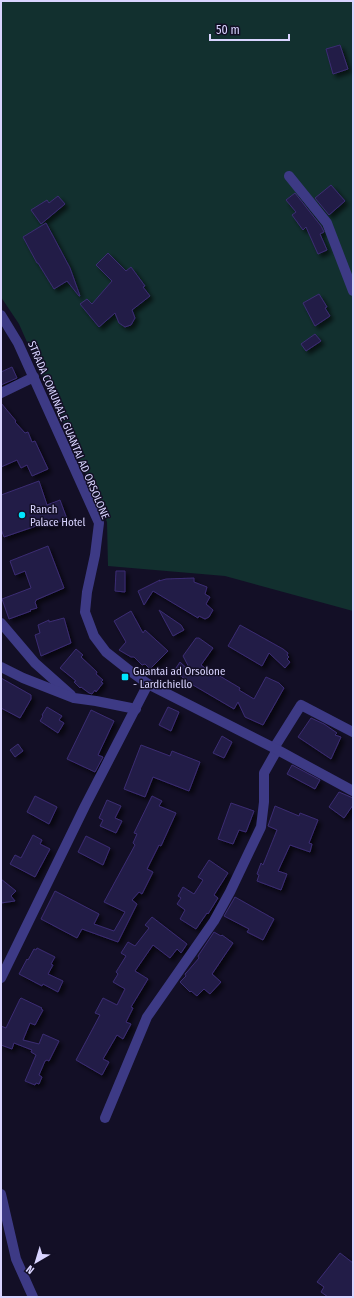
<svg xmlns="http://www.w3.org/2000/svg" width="354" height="1298" font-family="'Fira Sans Condensed',sans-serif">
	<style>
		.green { fill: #12302f }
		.building { fill: #241b47; stroke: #3b2d73; filter: url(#shadow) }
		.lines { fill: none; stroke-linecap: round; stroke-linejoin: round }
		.minor { stroke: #3d3a85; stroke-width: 10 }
		.tertiary { stroke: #3d3a85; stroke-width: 10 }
		.poi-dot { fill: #00e5ff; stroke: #130f26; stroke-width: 1.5 }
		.labels { text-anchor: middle; stroke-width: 3; stroke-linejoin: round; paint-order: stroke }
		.street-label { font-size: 11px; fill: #d9d4ff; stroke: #130f26 }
		.poi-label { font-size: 11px; fill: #d9d4ff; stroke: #130f26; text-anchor: start }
	</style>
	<defs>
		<filter id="shadow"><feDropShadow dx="3.5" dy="3.5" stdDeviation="2" flood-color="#0009"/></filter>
	</defs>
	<rect width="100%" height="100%" fill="#130f26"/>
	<polygon class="green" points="1,1 353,1 353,611 225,576 108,566 107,522 19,324 1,297"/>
	<g class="building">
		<polygon points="340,45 348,69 333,74 326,49"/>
		<polygon points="331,185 345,201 329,215 315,198"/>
		<polygon points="295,193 321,226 324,232 320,234 327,250 318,254 306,227 303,230 292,215 296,212 286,200"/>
		<polygon points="58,196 65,204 41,224 31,210 47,200 49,203"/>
		<polygon points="46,223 70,268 80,296 79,296 67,281 54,289 38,263 37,263 23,237"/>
		<polygon points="108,253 126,271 131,267 145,286 143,287 150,296 132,310 135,318 131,325 125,327 119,323 115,313 99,327 80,304 87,299 92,304 112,281 96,265"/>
		<polygon points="319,294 327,307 325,308 330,316 315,326 303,303"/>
		<polygon points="315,334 321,341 306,351 301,344"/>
		<polygon points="12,367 17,378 1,385 1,372"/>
		<polygon points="1,403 16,421 15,422 25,433 28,432 32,442 35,441 48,469 32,476 27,465 21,468 17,460 1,467"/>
		<polygon points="39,481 47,505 60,500 67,519 47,526 45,523 4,537 1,529 1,495"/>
		<polygon points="48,546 64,588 36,600 36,601 35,602 37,608 30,610 31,611 9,619 2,599 31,588 25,571 15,575 10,561"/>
		<polygon points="116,571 125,571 125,592 115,591"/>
		<polygon points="194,578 194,582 207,587 205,594 210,597 206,604 213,610 209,617 205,619 199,616 198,618 153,591 144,605 138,591 160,580 159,581 166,579"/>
		<polygon points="159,610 181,625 184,630 173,636"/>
		<polygon points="131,611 143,633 145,630 168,651 150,669 145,664 142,665 134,657 131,657 119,650 126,642 114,621"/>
		<polygon points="64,618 71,643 41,656 35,635 40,633 38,625 49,620 49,622"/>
		<polygon points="240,625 283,649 288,653 287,655 289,657 287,659 290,662 285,668 269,653 262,666 228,646"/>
		<polygon points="196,638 199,638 213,648 201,665 217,677 218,675 240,688 239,690 254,699 266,677 279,683 284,688 263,725 245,717 238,702 234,709 193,685 174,671 180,662 192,673 183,656"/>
		<polygon points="76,649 83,655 81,657 97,672 96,674 103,680 101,682 103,683 96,692 95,690 92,694 89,693 81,687 80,688 74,682 76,681 60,668"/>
		<polygon points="1,678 31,695 31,699 20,718 1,708"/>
		<polygon points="47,707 62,716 59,720 64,723 58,733 40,721 43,716 42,715"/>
		<polygon points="168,707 179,712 171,731 159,725"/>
		<polygon points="91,710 114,721 98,755 103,757 95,772 67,759"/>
		<polygon points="311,718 324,724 337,733 335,735 341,737 331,759 298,737"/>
		<polygon points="222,736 232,742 224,758 213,753"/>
		<polygon points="18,744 23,751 15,757 10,750"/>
		<polygon points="141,745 170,756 172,751 200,762 189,791 153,777 145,797 124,789"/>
		<polygon points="292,765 320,780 315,789 287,774"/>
		<polygon points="339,792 353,798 353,805 344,818 329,807"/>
		<polygon points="35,796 57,807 49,824 27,812"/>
		<polygon points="152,796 162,801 159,806 176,813 161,846 159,845 147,869 153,872 142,894 139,892 132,900 137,904 118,942 82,929 77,938 41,919 55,891 99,914 94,924 114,931 125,912 104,902 135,845 133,843 137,834 134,833"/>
		<polygon points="107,800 121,806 115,818 122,821 116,833 100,826 103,820 99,818"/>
		<polygon points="231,803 254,811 246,832 239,830 233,844 218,839"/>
		<polygon points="275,806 299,816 300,813 318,820 309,843 312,844 310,852 290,845 278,871 287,874 281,890 257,881 259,875 257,874 261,863 263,865 277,830 268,826"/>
		<polygon points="33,835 42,840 40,844 50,849 35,877 10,864 15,855 21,858"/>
		<polygon points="86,836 110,848 103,865 78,852"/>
		<polygon points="209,860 228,873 214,895 218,898 208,914 207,913 196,929 180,919 185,910 177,904 181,898 178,896 183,887 194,894 203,880 198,877"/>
		<polygon points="1,879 16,891 11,896 15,901 1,903"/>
		<polygon points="235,897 274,919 263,940 247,932 249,929 224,916"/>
		<polygon points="152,917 187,944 181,953 177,949 170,958 153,945 135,971 148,979 131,1007 133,1008 126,1022 131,1024 123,1039 117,1035 103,1059 109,1062 102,1075 76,1060 100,1015 95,1013 103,998 117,1005 125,989 113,982 118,974 116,972 126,956 121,953 128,942 135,946 149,928 145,925"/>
		<polygon points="214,932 221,936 222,935 233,943 212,974 221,982 210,994 204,989 197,996 191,991 190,992 180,982 186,976 185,974 187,972 199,958 198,956"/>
		<polygon points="37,948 55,957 51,964 53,965 48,974 63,981 58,992 43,984 42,986 19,974 27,959 28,960 34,949 36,950"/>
		<polygon points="21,998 42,1008 41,1009 43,1010 35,1025 30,1023 23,1040 39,1044 43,1034 59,1041 49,1061 47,1060 45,1061 39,1075 42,1077 39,1084 36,1083 35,1085 25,1081 36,1055 31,1052 32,1050 14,1043 12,1049 1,1045 1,1026 6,1028 20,999"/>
		<polygon points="340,1253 353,1263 353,1297 328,1297 321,1292 324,1287 317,1282"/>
	</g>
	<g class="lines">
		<g class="minor">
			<polyline points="289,176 327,223 353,291"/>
			<polyline points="1,393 34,377"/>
			<polyline points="1,623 35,663 71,695"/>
			<polyline points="1,667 23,678 74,698 96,701 136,709"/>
			<polyline points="274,748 301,705 353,732"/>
			<polyline points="1,978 85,806 148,684"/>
			<polyline points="105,1118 147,1017 214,921 230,892 261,827 264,802 264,773 277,750"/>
			<polyline points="1,1194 16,1259 33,1297"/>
		</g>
		<polyline class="tertiary" points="1,315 18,343 99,523 95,555 87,592 85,612 94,636 106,652 130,671 148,684 274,748 353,791"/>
	</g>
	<g class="poi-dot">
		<circle cx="22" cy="515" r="4"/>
		<rect x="121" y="673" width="8" height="8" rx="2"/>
	</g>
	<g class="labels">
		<g class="street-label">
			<text transform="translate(69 430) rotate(67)" y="4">STRADA COMUNALE GUANTAI AD ORSOLONE</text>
		</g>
		<g class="poi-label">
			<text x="30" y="513">Ranch<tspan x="30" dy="13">Palace Hotel</tspan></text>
			<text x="133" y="675">Guantai ad Orsolone<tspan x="133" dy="13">- Lardichiello</tspan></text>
		</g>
	</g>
	<rect width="354" height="1298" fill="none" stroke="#d9d4ff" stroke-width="4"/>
	<g transform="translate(36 1262) rotate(218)" stroke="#130f26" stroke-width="3" paint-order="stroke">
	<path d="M0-3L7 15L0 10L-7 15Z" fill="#d9d4ff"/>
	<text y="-6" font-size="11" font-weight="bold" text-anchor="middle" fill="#d9d4ff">N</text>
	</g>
	<path d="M210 34v6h79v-6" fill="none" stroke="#d9d4ff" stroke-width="2"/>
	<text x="216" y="34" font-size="12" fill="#d9d4ff" stroke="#130f26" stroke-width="3" paint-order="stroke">50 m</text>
</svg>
